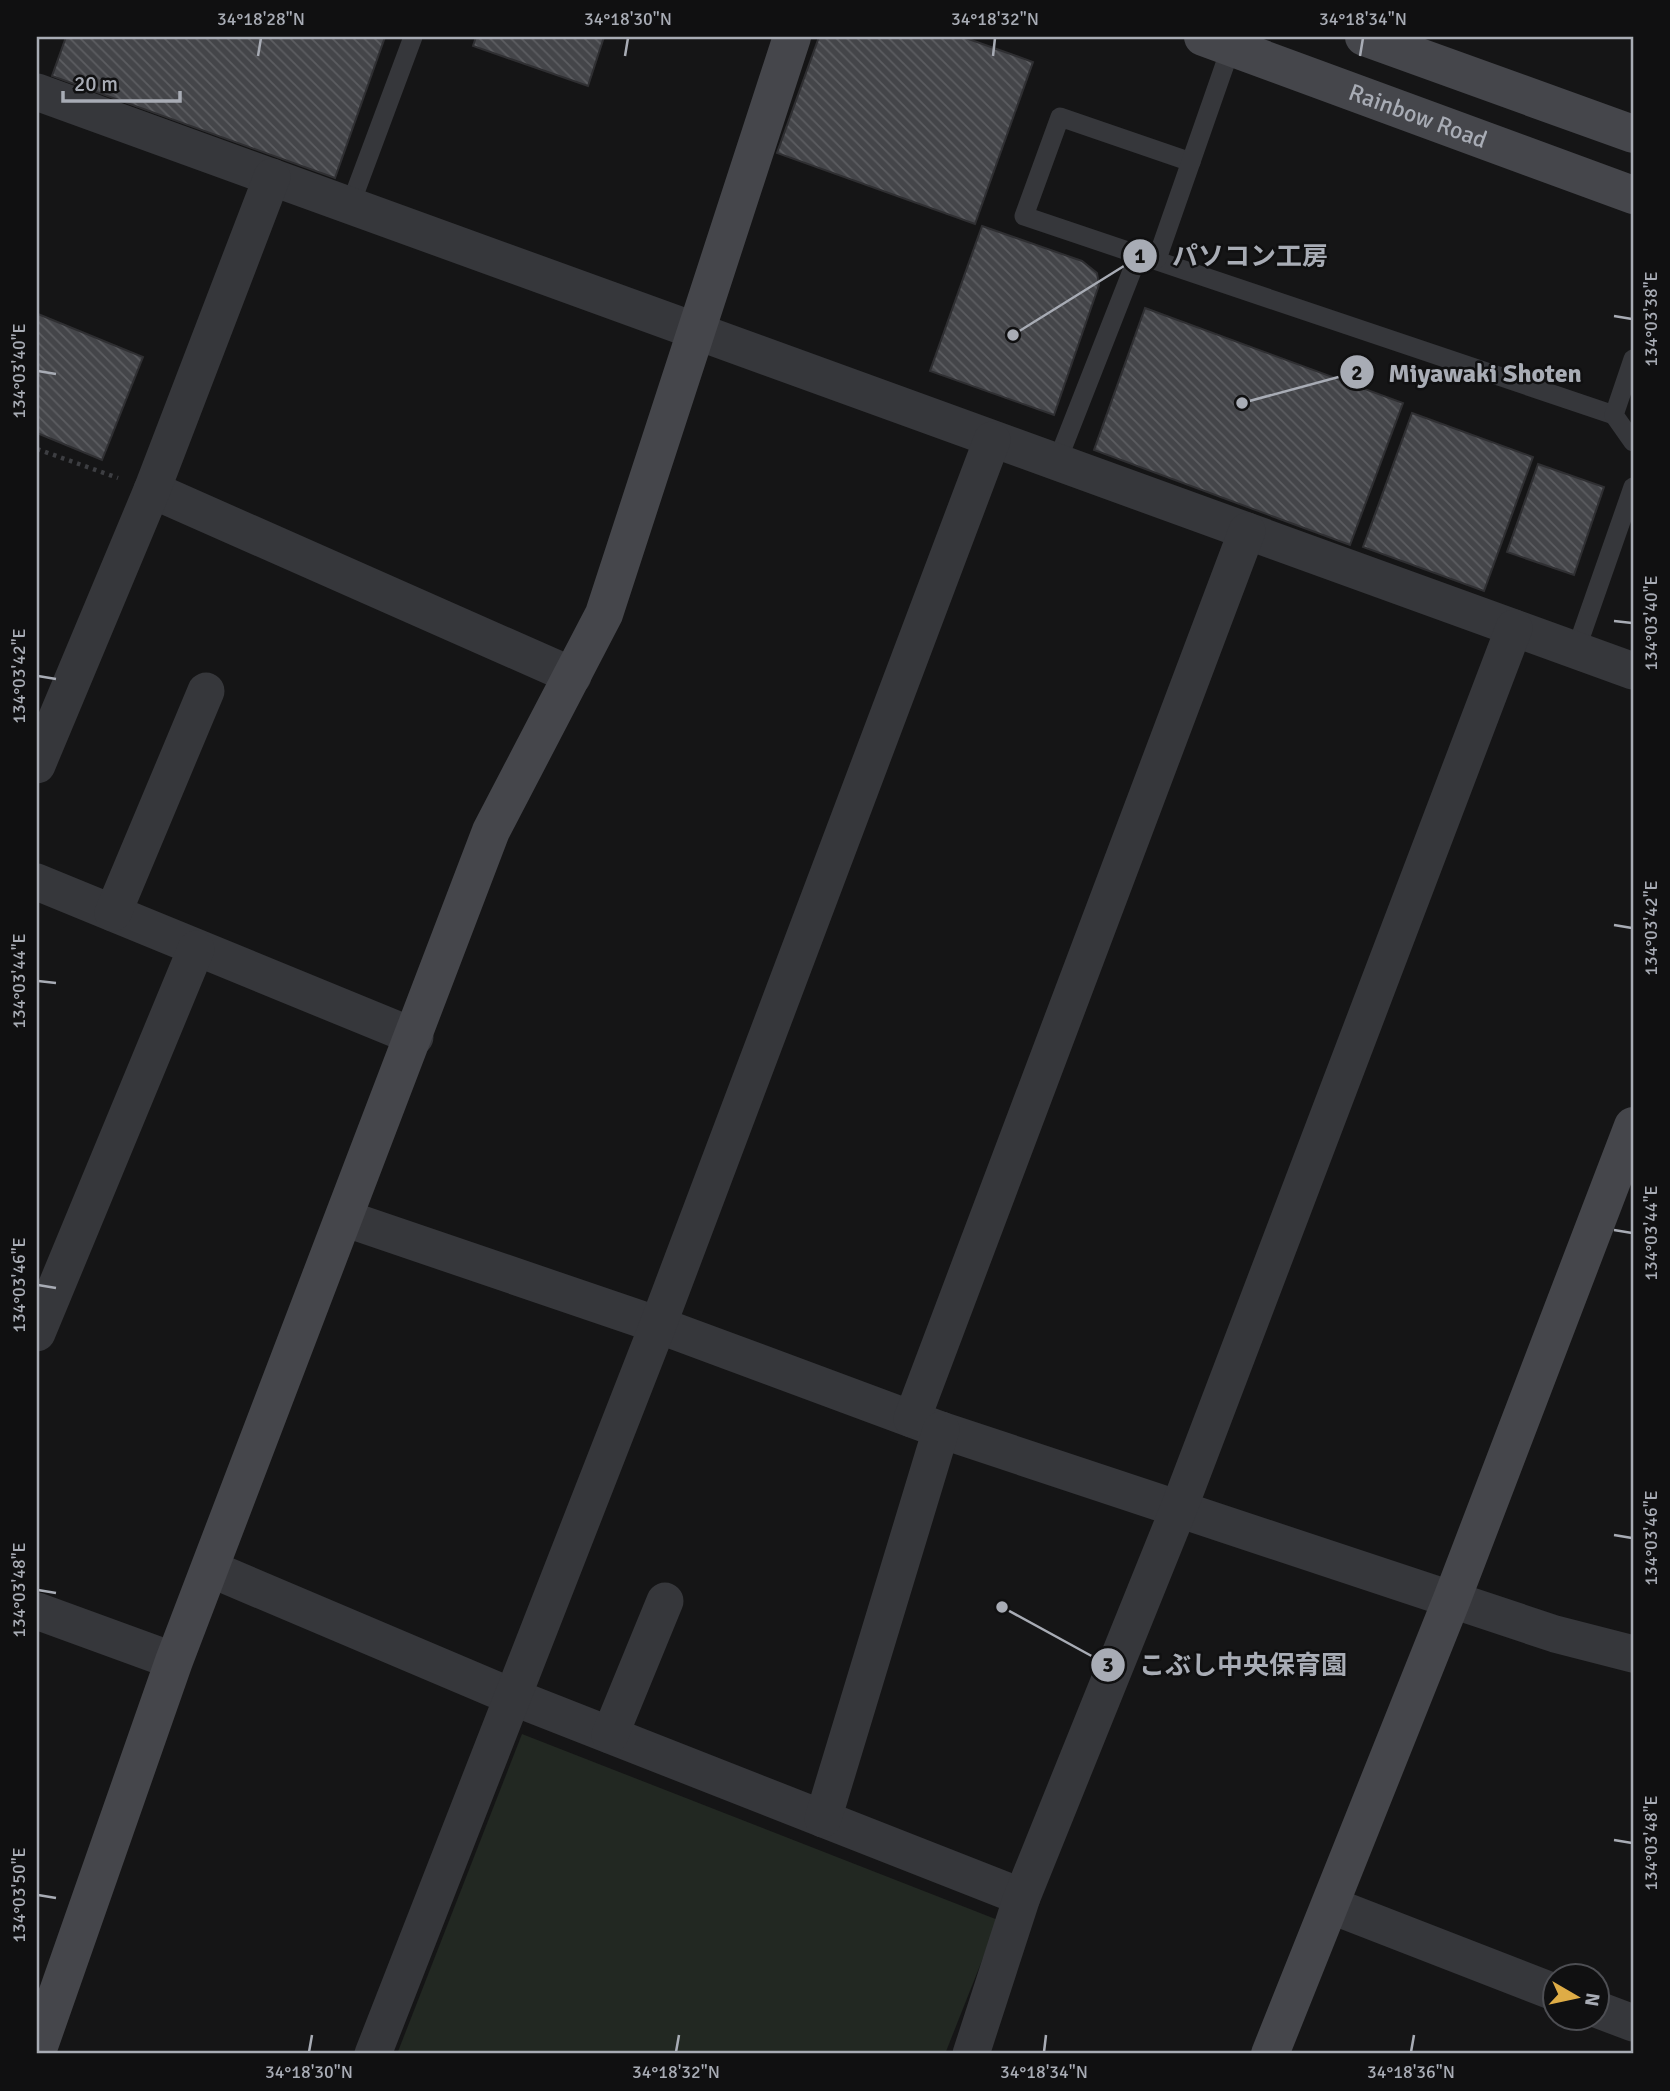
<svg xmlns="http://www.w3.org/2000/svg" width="1670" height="2091" font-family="Signika,'Noto Sans JP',sans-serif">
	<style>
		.pitch { fill: #222822 }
		.building { fill: url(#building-back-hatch); stroke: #2f2f32; stroke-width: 2 }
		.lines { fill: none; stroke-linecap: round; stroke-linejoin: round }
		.path { stroke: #3d3e42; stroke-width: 4.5; stroke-dasharray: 3.5 5; stroke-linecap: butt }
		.lane { stroke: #36373b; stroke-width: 19 }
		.street { stroke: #36373b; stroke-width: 37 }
		.secondary { stroke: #45464b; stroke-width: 38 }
		.ticks { fill: none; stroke: #a8acb5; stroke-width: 2.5 }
		.labels { text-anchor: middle; stroke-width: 5; stroke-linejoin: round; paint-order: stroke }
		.street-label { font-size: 24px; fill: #a8acb5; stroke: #101011 }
		.leader { fill: none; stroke: #a8acb5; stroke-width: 2.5 }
		.callout-dot { fill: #a8acb5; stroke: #101011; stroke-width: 2.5 }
		.mark-label { font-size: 21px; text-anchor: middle; font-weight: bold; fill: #111 }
		.callout-label { font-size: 26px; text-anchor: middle; font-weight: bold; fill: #a8acb5; stroke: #101011; stroke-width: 5; stroke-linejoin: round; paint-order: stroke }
		.neatline { fill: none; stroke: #a8acb5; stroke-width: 2.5 }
		.ticks-label { font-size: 18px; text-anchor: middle; fill: #a8acb5 }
	</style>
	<defs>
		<pattern id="building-back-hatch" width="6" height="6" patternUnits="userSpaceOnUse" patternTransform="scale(1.75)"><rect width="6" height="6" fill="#444549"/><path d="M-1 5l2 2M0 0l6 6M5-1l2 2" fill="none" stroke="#5c5d61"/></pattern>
	</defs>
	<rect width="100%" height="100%" fill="#151516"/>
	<polygon class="pitch" points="522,1734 998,1920 945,2054 397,2054"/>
	<g class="building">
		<polygon points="66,37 385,37 335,178 52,76"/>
		<polygon points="476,37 604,37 588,86 473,46"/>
		<polygon points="819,37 963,37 1033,62 975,224 777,153"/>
		<polygon points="982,226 1082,261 1097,273 1099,285 1054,415 930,371"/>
		<polygon points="1145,308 1403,403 1350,545 1094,450"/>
		<polygon points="38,314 143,357 102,460 37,433"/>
		<polygon points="1412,413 1533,457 1484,591 1363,547"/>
		<polygon points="1538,464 1604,487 1574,575 1507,552"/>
	</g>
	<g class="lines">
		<polyline class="path" points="37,449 118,478"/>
		<g class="lane">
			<polyline points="1191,162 1060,117 1024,216 1614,415"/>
			<polyline points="350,206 413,37"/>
			<polyline points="1157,259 1231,47"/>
			<polyline points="1633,359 1614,415 1633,442"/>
			<polyline points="1057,462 1139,253"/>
			<polyline points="1576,650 1633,487"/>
		</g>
		<g class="street">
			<polyline points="37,92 1633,671"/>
			<polyline points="152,490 573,676"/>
			<polyline points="37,765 152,490 272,177"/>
			<polyline points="37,882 415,1037"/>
			<polyline points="113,913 206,691"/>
			<polyline points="344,1218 658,1325 941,1430 1555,1634 1633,1654"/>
			<polyline points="37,1333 196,949"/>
			<polyline points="912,1419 1247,531"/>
			<polyline points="211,1569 513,1697 1022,1897"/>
			<polyline points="37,1611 174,1661"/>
			<polyline points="610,1735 665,1601"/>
			<polyline points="823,1819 941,1430"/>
			<polyline points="1330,1905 1554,1992"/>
			<polyline points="1596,2009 1633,2023"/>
			<polyline points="373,2054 658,1325 992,440"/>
			<polyline points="971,2054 1022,1897 1179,1508 1514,628"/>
		</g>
		<g class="secondary">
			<path id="s1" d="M1203,37L1633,195"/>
			<polyline points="1364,37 1633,134"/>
			<polyline points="37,2052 174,1661 491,831 604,614 792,37"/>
			<polyline points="1270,2054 1452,1599 1633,1126"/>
		</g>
	</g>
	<path class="ticks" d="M258,56L261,38M625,56L628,38M993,56L995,38M1360,56L1363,38M1614,316L1632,319M38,371L56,374M1614,621L1632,623M38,676L56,679M1614,925L1632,928M38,981L56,983M1614,1230L1632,1233M38,1285L56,1288M1614,1535L1632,1538M38,1590L56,1593M1614,1840L1632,1843M38,1895L56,1898M309,2052L312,2035M676,2052L679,2035M1044,2052L1046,2035M1411,2052L1414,2035"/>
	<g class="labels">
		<g class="street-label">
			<text dy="8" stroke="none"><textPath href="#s1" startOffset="229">Rainbow Road</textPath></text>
		</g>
	</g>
	<path class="leader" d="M1013 335L1140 256M1242 403L1357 372M1002 1607L1108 1665"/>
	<g class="callout-dot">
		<circle cx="1013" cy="335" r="7"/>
		<circle cx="1242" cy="403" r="7"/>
		<circle cx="1002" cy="1607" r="7"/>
		<circle cx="1140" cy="256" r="18"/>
		<circle cx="1357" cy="372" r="18"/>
		<circle cx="1108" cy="1665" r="18"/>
	</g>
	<g class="mark-label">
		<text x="1140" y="263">1</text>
		<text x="1357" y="380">2</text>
		<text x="1108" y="1672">3</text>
	</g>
	<g class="callout-label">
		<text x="1250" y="265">パソコン工房</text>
		<text x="1485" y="382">Miyawaki Shoten</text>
		<text x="1243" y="1674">こぶし中央保育園</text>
	</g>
	<rect width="1670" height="2091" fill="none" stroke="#101011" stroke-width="77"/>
	<g transform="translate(1576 1997) rotate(99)"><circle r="33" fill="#101011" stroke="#4d4e53" stroke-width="2"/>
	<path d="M0-5L12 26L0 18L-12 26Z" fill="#deac46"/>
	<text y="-10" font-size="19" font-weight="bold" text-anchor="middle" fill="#a8acb5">N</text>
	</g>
	<path d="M63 91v10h117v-10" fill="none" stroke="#a8acb5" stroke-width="3.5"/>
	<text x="74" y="91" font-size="21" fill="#a8acb5" stroke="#101011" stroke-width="5" paint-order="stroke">20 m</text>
	<rect x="38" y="38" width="1594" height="2014" class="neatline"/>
	<g class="ticks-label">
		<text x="261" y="25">34°18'28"N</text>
		<text x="628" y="25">34°18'30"N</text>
		<text x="995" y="25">34°18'32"N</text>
		<text x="1363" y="25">34°18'34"N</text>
		<text transform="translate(1651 319) rotate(-90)" y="6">134°03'38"E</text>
		<text transform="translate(19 371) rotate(-90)" y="6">134°03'40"E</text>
		<text transform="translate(1651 623) rotate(-90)" y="6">134°03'40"E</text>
		<text transform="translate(19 676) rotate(-90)" y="6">134°03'42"E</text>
		<text transform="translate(1651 928) rotate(-90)" y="6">134°03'42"E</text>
		<text transform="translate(19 981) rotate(-90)" y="6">134°03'44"E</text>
		<text transform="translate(1651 1233) rotate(-90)" y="6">134°03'44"E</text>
		<text transform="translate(19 1285) rotate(-90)" y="6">134°03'46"E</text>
		<text transform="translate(1651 1538) rotate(-90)" y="6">134°03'46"E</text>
		<text transform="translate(19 1590) rotate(-90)" y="6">134°03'48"E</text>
		<text transform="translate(1651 1843) rotate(-90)" y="6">134°03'48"E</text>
		<text transform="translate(19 1895) rotate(-90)" y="6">134°03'50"E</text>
		<text x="309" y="2078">34°18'30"N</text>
		<text x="676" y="2078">34°18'32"N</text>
		<text x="1044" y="2078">34°18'34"N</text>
		<text x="1411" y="2078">34°18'36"N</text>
	</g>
</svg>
